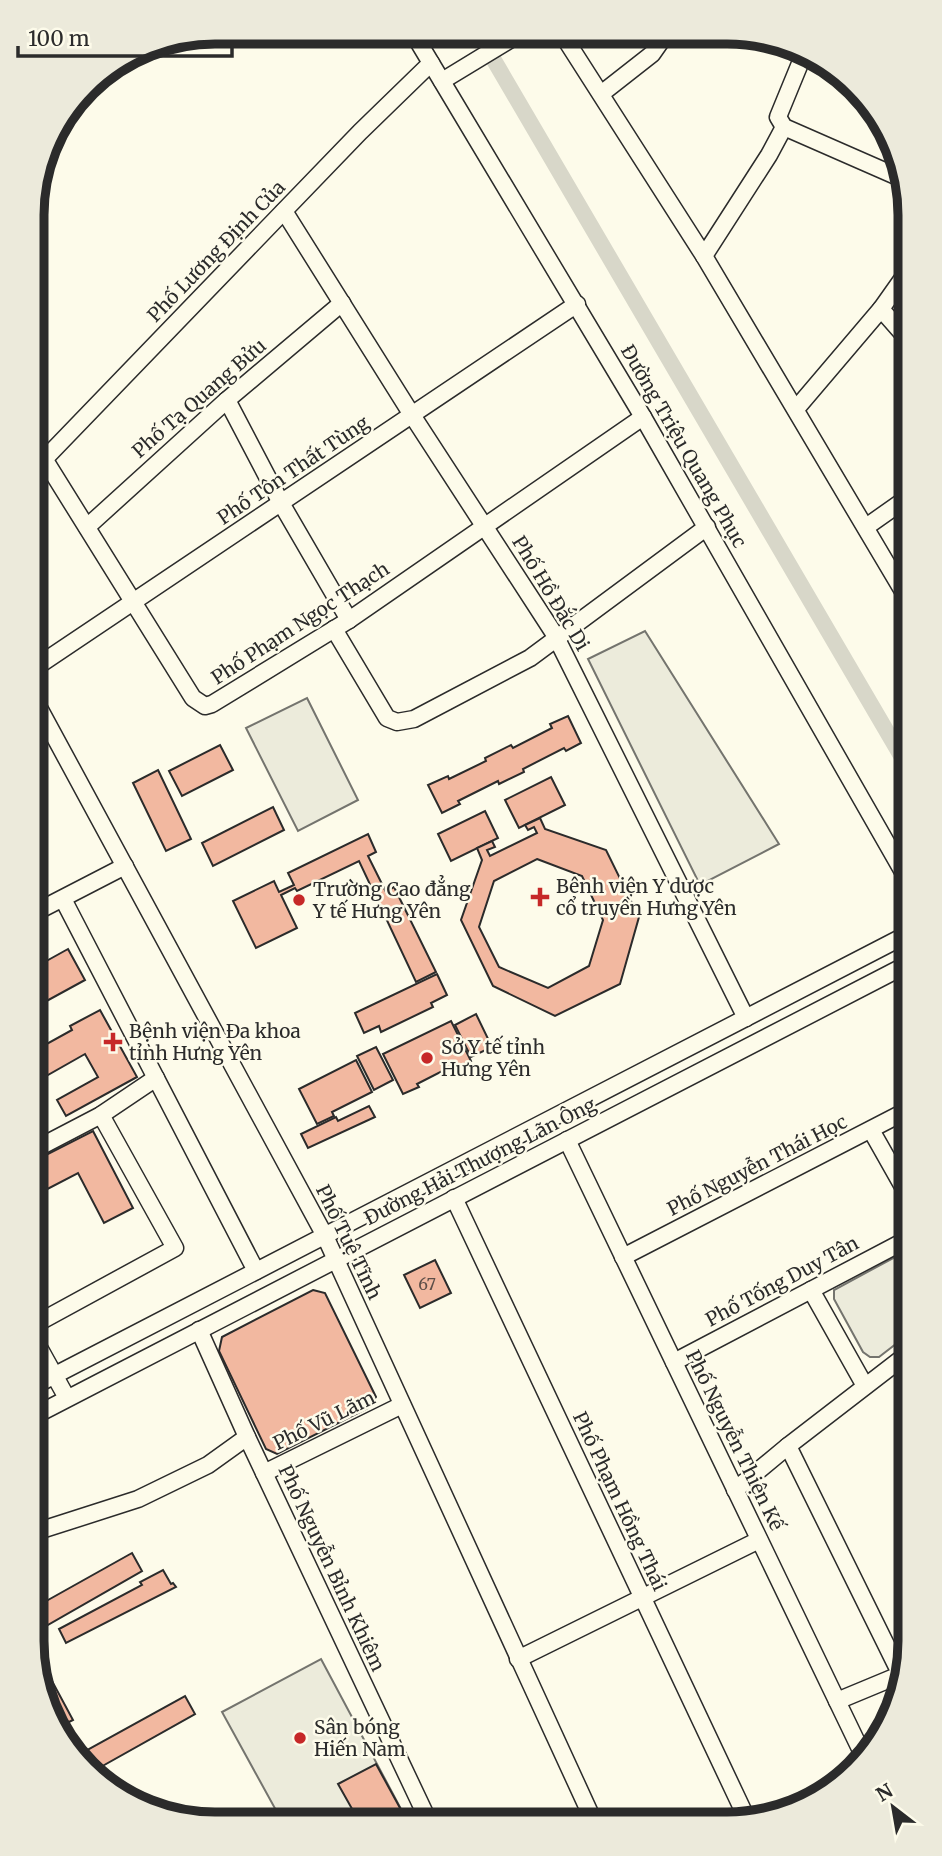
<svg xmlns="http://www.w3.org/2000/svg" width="942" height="1856" font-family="Merriweather,serif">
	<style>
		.green { fill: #ecebdb; stroke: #74746e; stroke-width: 2 }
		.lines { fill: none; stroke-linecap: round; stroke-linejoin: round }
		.canal { stroke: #d8d7c9; stroke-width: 16 }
		.building { fill: #f2b8a0; stroke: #2b2b2b; stroke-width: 2; fill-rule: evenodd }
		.minor-casing { stroke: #2b2b2b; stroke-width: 19 }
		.minor { stroke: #fdfbea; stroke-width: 16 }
		.poi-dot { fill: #c62828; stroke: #fdfbea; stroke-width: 2.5 }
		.labels { text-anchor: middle; stroke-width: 5; stroke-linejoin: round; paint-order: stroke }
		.number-label { font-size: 16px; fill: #5d4e48 }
		.street-label { font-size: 19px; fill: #2b2b2b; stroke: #fdfbea }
		.poi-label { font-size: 19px; fill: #2b2b2b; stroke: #fdfbea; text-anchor: start }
		.rim { fill: none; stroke: #2b2b2b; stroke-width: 9 }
	</style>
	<rect width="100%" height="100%" fill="#fdfbea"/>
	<g class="green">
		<polygon points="645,631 779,844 700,885 588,659"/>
		<polygon points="307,698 358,800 298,831 246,728"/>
		<polygon points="910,1249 910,1333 879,1357 870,1357 863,1352 834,1299 834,1290"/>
		<polygon points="321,1659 409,1824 283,1823 222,1712"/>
	</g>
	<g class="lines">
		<polyline class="canal" points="478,33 910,771"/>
	</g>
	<g class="building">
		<polygon points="568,716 581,743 566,751 564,748 523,769 524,772 499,784 498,781 458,801 460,804 442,813 428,785 448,776 449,779 486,761 485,758 511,745 513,748 552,728 550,724"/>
		<polygon points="220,745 233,770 182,796 169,771"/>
		<polygon points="158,770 191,839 166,851 133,783"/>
		<polygon points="551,777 565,805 519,828 505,800"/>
		<polygon points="273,807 284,830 213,866 202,843"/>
		<polygon points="485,811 498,838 451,861 438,834"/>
		<path d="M540,818L545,829L606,850L639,917L620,984L555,1016L493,986L461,920L482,860L477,848L492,841L495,847L487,850L490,856L537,833L534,827L528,830L525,825ZM537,859L582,876L603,920L589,966L548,988L499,967L479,927L494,881Z"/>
		<polygon points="368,834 376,852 368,856 386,892 394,887 436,972 416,982 359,861 297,891 295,888 281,895 297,928 256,948 233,901 274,881 279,892 294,885 288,873"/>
		<polygon points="68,949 85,980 32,1009 32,969"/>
		<polygon points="437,974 447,995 431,1003 433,1007 381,1032 379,1026 364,1033 355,1013"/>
		<polygon points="100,1010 137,1077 66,1116 57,1100 98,1077 85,1054 32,1084 32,1052 72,1030 70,1026"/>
		<polygon points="476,1014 492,1047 471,1057 455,1025"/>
		<polygon points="451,1021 471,1061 456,1068 454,1065 417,1084 419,1087 403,1094 383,1054"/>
		<polygon points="376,1047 393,1080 374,1090 357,1056"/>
		<polygon points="356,1060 372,1092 332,1112 334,1116 317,1124 299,1089"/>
		<polygon points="369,1106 375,1117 308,1148 301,1134 336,1117 338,1121"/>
		<polygon points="93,1131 133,1208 104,1223 78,1173 32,1197 32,1162"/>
		<polygon points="435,1260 451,1293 420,1308 404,1275"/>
		<polygon points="313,1290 325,1293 376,1397 368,1408 277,1454 266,1449 219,1351 222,1337"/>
		<polygon points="132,1553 142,1571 32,1634 32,1609"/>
		<polygon points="163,1570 171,1584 173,1583 176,1587 66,1643 59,1629 142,1585 140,1582"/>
		<polygon points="38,1655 73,1720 59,1727 41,1700 34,1657"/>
		<polygon points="185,1696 195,1714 90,1773 78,1755"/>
		<polygon points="376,1764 406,1819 398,1824 360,1823 338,1784"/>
	</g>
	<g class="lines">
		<defs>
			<g id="minor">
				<polyline points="413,33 643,417 910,884"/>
				<polyline points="562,34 704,256 910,603"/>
				<polyline points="797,52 801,61 778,117 784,127 905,180"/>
				<polyline points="442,81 521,33"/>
				<polyline points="601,94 652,54 666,34"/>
				<polyline points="284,211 412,415 555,635 746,1018"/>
				<polyline points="704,256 769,155 784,127"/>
				<polyline points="881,309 910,342"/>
				<polyline points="227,400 281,503 349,620"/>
				<polyline points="796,409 881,309 910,268"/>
				<polyline points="33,441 193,698 205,706 212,704 349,620 643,417"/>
				<polyline points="33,471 360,132 431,63"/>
				<polyline points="87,527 227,400 342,303"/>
				<polyline points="866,527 910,496"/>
				<polyline points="334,629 387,718 397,722 414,719 530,658 707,527"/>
				<polyline points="33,669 577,304"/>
				<polyline points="32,695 325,1236 595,1824"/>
				<polyline points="63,899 256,1271"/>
				<polyline points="32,914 125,866"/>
				<polyline points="871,1130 910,1199"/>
				<polyline points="567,1140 865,1759"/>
				<polyline points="32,1151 101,1115 156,1078"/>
				<polyline points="454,1198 748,1821"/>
				<polyline points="623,1257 910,1109"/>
				<polyline points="811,1290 865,1386"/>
				<polyline points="32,1326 175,1248 101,1115"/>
				<polyline points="199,1330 247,1437 430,1824"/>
				<polyline points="32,1335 67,1398"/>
				<polyline points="674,1362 910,1238"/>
				<polyline points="32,1387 910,933"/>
				<polyline points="32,1417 910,963"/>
				<polyline points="788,1446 901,1675"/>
				<polyline points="264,1473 402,1405"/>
				<polyline points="735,1490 788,1446 910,1352"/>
				<polyline points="32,1533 138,1499 208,1465 247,1437"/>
				<polyline points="518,1659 759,1540"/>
				<polyline points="837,1701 902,1674"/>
			</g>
		</defs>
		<use href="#minor" class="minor-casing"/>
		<use href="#minor" class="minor"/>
	</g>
	<g class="poi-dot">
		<path d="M536.5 886.5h7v7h7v7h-7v7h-7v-7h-7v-7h7z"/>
		<circle cx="299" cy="900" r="7"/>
		<path d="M109.5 1031.5h7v7h7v7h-7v7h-7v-7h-7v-7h7z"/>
		<circle cx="427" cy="1058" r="7"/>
		<circle cx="300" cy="1738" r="7"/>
	</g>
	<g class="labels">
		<g class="number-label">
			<text x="427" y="1290">67</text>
		</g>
		<g class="street-label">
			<text transform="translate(216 251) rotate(-46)" y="7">Phố Lương Định Của</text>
			<text transform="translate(199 398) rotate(-41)" y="7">Phố Tạ Quang Bửu</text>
			<text transform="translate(684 446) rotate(60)" y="7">Đường Triệu Quang Phục</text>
			<text transform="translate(293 470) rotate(-34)" y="7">Phố Tôn Thất Tùng</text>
			<text transform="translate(551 593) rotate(59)" y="7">Phố Hồ Đắc Di</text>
			<text transform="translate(300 623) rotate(-33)" y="7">Phố Phạm Ngọc Thạch</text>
			<text transform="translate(480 1161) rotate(-27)" y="7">Đường Hải Thượng Lãn Ông</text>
			<text transform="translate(757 1165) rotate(-27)" y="7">Phố Nguyễn Thái Học</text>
			<text transform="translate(349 1242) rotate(64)" y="7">Phố Tuệ Tĩnh</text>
			<text transform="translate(782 1281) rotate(-28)" y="7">Phố Tống Duy Tân</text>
			<text transform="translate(324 1420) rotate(-26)" y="7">Phố Vũ Lãm</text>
			<text transform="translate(735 1440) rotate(64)" y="7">Phố Nguyễn Thiện Kế</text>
			<text transform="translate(620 1501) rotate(65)" y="7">Phố Phạm Hồng Thái</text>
			<text transform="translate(332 1568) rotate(65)" y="7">Phố Nguyễn Bỉnh Khiêm</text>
		</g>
		<g class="poi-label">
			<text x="556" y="893">Bệnh viện Y dược<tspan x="556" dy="22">cổ truyền Hưng Yên</tspan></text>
			<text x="313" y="896">Trường Cao đẳng<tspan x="313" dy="22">Y tế Hưng Yên</tspan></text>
			<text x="129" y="1038">Bệnh viện Đa khoa<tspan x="129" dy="22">tỉnh Hưng Yên</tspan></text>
			<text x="441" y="1054">Sở Y tế tỉnh<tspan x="441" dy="22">Hưng Yên</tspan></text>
			<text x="314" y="1734">Sân bóng<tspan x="314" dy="22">Hiến Nam</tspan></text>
		</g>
	</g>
	<path d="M0 0H942V1856H0ZM215 44H727A171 171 0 0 1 898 215V1641A171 171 0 0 1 727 1812H215A171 171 0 0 1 44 1641V215A171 171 0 0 1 215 44Z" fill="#eceadb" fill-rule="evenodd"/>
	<path class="rim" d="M215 44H727A171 171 0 0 1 898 215V1641A171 171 0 0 1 727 1812H215A171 171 0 0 1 44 1641V215A171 171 0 0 1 215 44Z"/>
	<g transform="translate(893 1807) rotate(329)" stroke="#fdfbea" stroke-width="5" paint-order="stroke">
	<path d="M0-5L12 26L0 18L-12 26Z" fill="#2b2b2b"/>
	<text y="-10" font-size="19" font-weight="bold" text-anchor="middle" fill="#2b2b2b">N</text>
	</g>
	<path d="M18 46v10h214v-10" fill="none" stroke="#2b2b2b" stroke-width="3.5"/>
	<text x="28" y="46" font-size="21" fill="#2b2b2b" stroke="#fdfbea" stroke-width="5" paint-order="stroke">100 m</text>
</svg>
